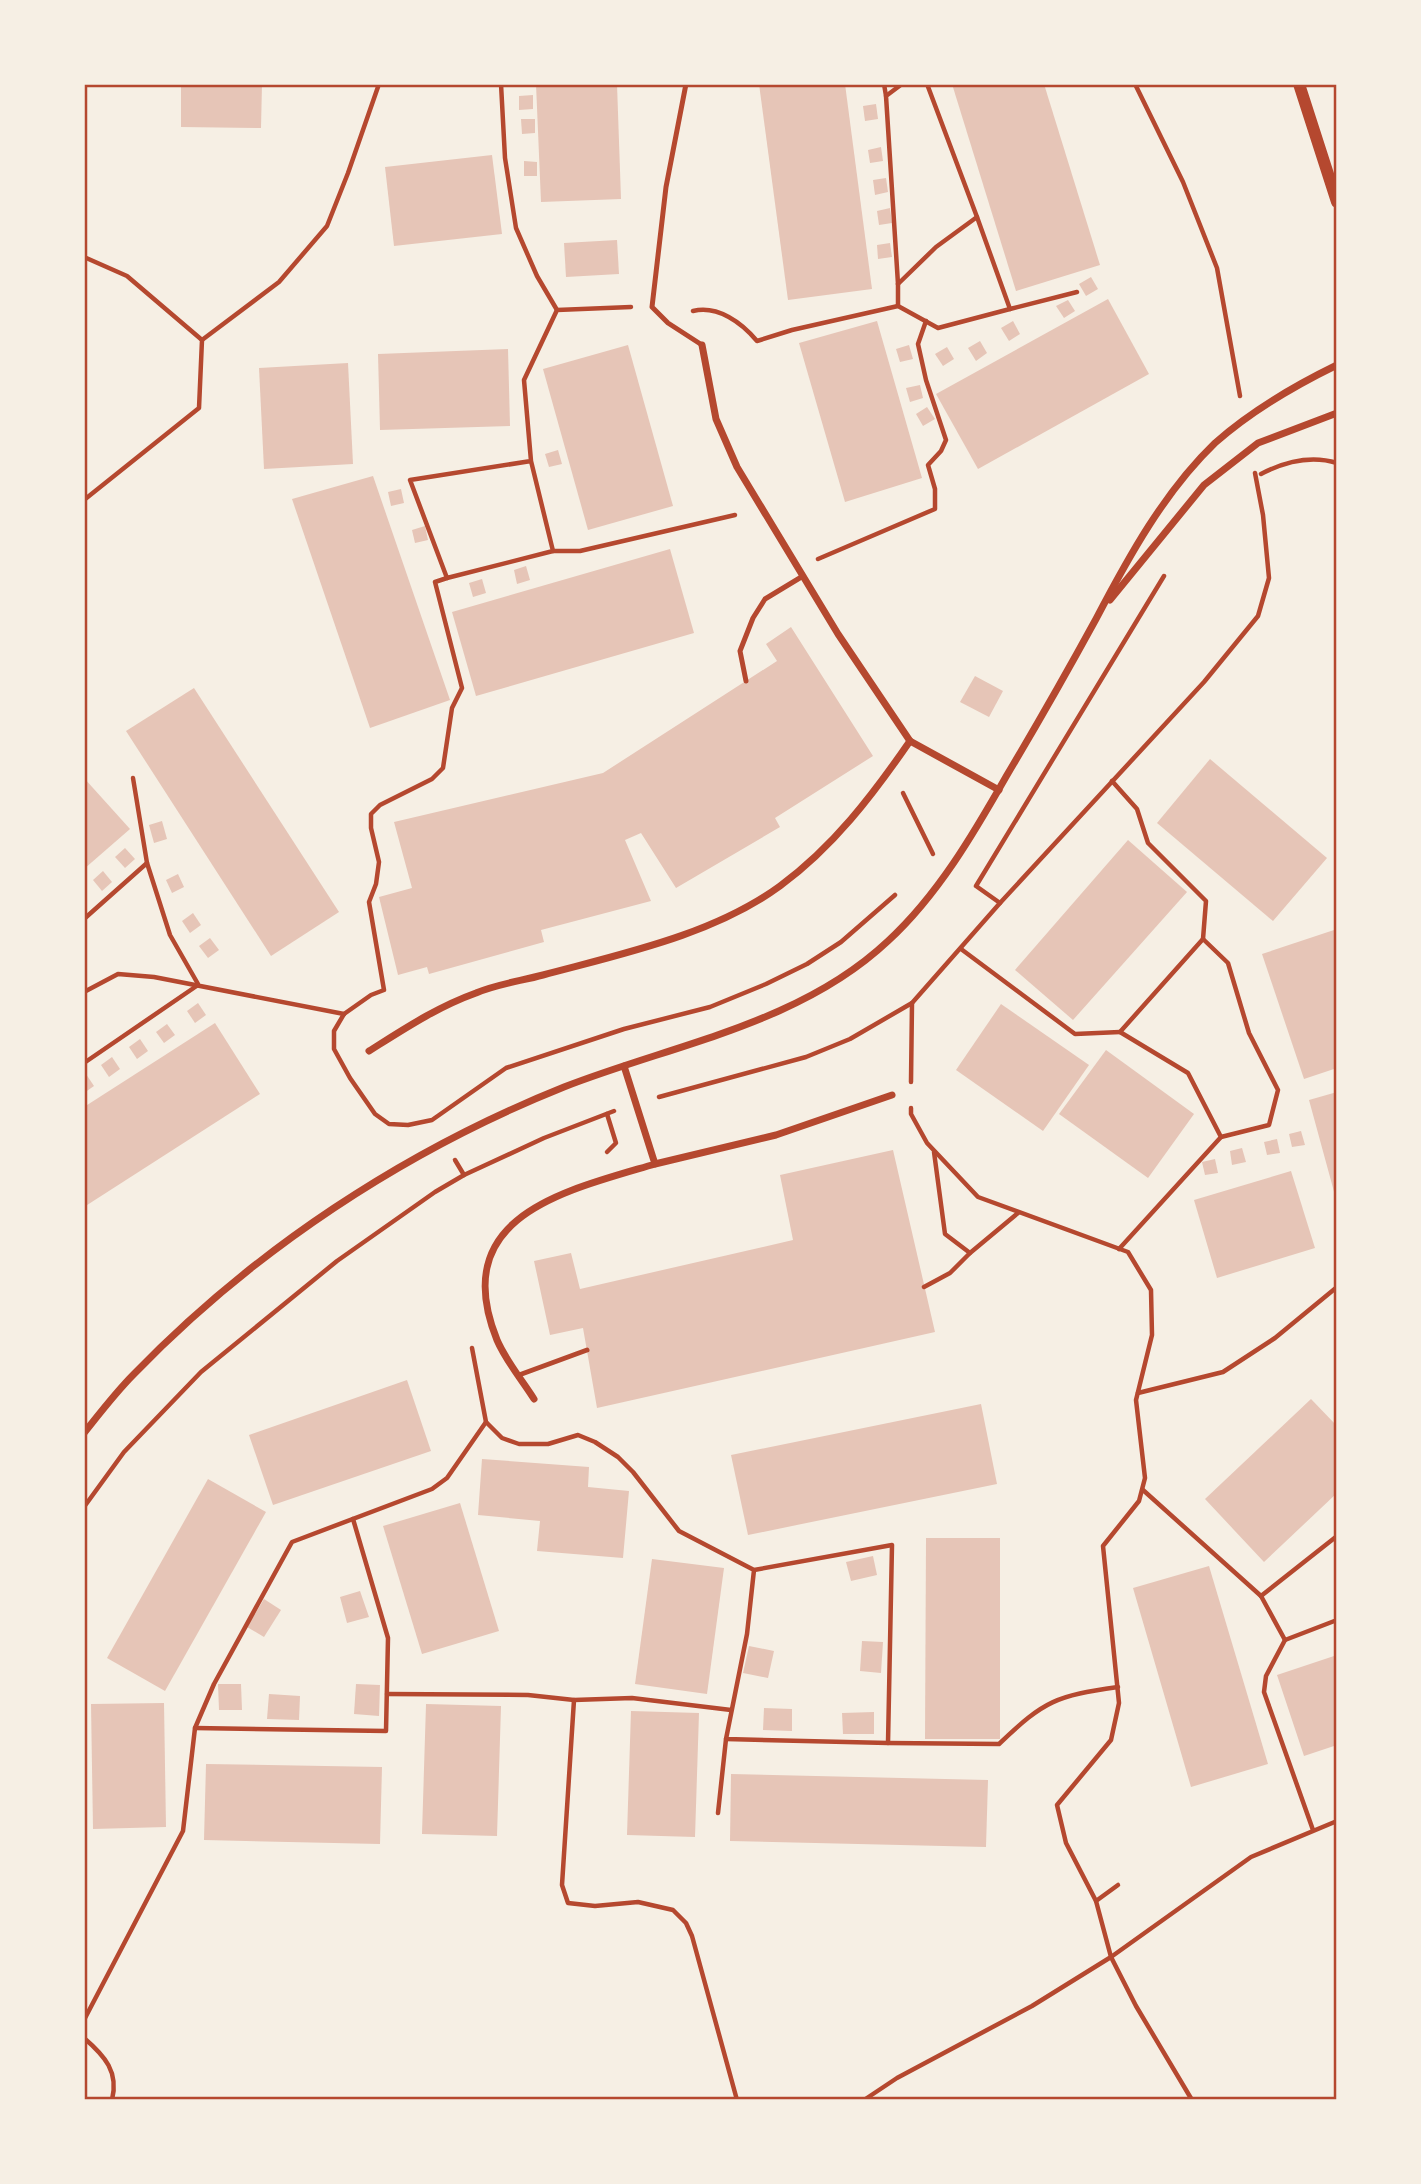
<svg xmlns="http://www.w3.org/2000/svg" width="1421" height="2184" font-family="'Fira Sans Condensed',sans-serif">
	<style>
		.building { fill: #e6c5b7 }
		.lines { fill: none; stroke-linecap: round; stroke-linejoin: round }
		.path { stroke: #b5482f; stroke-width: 4.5 }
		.service { stroke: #b5482f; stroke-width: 5 }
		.minor { stroke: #b5482f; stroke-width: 7 }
		.tertiary { stroke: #b5482f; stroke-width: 12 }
		.neatline { fill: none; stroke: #b5482f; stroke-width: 2.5 }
	</style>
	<rect width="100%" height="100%" fill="#f6efe4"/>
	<g class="building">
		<polygon points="181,84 262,84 261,128 181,127"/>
		<polygon points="536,84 617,84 621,199 541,202"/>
		<polygon points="759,84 845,84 872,289 788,300"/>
		<polygon points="952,84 1044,84 1100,265 1016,291"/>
		<polygon points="533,95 533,109 519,110 519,96"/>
		<polygon points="876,104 878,119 865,121 863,106"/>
		<polygon points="521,119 535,119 535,133 522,134"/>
		<polygon points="881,147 883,161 870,163 868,150"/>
		<polygon points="492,155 502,234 394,246 385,167"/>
		<polygon points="524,161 537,162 537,176 524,176"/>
		<polygon points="886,178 888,192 875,195 873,180"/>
		<polygon points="890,208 892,223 879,225 877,211"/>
		<polygon points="617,240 619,274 566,277 564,243"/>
		<polygon points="890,243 892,257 878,259 877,245"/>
		<polygon points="1091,277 1098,289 1086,296 1079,284"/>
		<polygon points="1108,299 1149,374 978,469 936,394"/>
		<polygon points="1068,300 1075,311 1064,318 1056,306"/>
		<polygon points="877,321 922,478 845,502 799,343"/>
		<polygon points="1013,321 1020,334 1009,341 1001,328"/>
		<polygon points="980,341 987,353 976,361 968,348"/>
		<polygon points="628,345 673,506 588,530 543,369"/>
		<polygon points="909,345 913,359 900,362 896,349"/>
		<polygon points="947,347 954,359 943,366 935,354"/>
		<polygon points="508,349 510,426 380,430 378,354"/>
		<polygon points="348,363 353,464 264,469 259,368"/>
		<polygon points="920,385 923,398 910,402 906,388"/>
		<polygon points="927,407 935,419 923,426 916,414"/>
		<polygon points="558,450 562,464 549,467 545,454"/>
		<polygon points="373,476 450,700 370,728 292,499"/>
		<polygon points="401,489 404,503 391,506 388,492"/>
		<polygon points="425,526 428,540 415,543 412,530"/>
		<polygon points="670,549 694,633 476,696 452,612"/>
		<polygon points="526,566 530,580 517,584 514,570"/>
		<polygon points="482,579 486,593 473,597 469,583"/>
		<polygon points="791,627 873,756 775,818 780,827 676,888 641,833 625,840 651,901 541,930 544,942 429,974 427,967 398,975 379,897 412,888 394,822 603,773 777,661 766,644"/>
		<polygon points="975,676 1003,691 989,717 960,702"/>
		<polygon points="194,688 339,912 271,956 126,731"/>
		<polygon points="1210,759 1327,858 1273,921 1157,823"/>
		<polygon points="84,778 130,829 84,869"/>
		<polygon points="162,821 167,839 154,843 149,825"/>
		<polygon points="1128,840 1187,892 1073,1020 1015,970"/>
		<polygon points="125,848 135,859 125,868 115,857"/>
		<polygon points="103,871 112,882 102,891 93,880"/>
		<polygon points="178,874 184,887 172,893 166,880"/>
		<polygon points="193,913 201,925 190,933 182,921"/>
		<polygon points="1337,929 1337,1068 1304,1079 1262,954"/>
		<polygon points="210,938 219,950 208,958 199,946"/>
		<polygon points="198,1003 206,1015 195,1023 187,1011"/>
		<polygon points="1001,1004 1089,1065 1043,1131 956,1070"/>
		<polygon points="215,1023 260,1094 84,1207 84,1107"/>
		<polygon points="167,1024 175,1035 164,1043 156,1032"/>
		<polygon points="140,1039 148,1051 137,1059 129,1047"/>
		<polygon points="1106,1050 1194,1114 1148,1178 1059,1114"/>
		<polygon points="112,1057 120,1069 109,1077 101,1065"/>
		<polygon points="86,1074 94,1086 84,1093 84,1076"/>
		<polygon points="1337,1092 1337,1199 1336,1199 1309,1100"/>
		<polygon points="1301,1131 1305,1145 1292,1147 1289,1134"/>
		<polygon points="1277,1139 1280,1153 1267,1155 1264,1142"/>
		<polygon points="1242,1148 1246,1162 1232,1165 1230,1151"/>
		<polygon points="893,1150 935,1332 597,1408 583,1328 550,1335 534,1261 571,1253 580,1289 793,1240 780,1175"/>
		<polygon points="1215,1159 1218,1173 1205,1175 1202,1162"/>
		<polygon points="1291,1171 1315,1248 1217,1278 1194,1200"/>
		<polygon points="407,1380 431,1451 273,1505 249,1435"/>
		<polygon points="1311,1399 1337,1426 1337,1493 1264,1562 1205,1499"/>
		<polygon points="981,1404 997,1484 748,1535 731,1455"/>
		<polygon points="482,1459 589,1467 588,1487 629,1491 623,1558 537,1551 540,1521 478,1515"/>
		<polygon points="208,1479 266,1512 165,1691 107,1658"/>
		<polygon points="460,1503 499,1631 422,1654 383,1526"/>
		<polygon points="926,1538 1000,1538 1000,1739 925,1739"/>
		<polygon points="873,1556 877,1575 851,1581 846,1562"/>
		<polygon points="652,1559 724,1568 707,1694 635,1684"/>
		<polygon points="1209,1566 1268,1764 1191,1787 1133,1588"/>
		<polygon points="360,1591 369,1617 347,1623 340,1597"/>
		<polygon points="264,1599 281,1610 264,1637 247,1627"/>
		<polygon points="862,1641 883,1642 881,1673 860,1671"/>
		<polygon points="749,1646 774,1651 768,1678 743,1673"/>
		<polygon points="1337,1655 1337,1745 1304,1756 1277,1675"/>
		<polygon points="218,1684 241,1684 242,1710 219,1710"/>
		<polygon points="356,1684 380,1685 379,1716 354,1714"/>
		<polygon points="269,1694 300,1696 299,1720 267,1719"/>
		<polygon points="164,1703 166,1827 93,1829 91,1704"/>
		<polygon points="426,1704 501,1706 497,1836 422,1834"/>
		<polygon points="764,1708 792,1709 792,1731 763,1730"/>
		<polygon points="631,1711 699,1713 695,1837 627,1835"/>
		<polygon points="874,1712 874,1734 843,1734 842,1713"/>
		<polygon points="206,1764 382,1767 380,1844 204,1840"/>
		<polygon points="731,1774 988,1780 986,1847 730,1841"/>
	</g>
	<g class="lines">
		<g class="path">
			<polyline points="501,84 505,158 516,228 537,276 557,310"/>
			<polyline points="884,84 886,96"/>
			<polyline points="927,84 977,217"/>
			<polyline points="1135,84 1183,182 1217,268 1240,396"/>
			<polyline points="84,257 127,276 202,340 199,408 84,500"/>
			<polyline points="898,306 898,284 886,96 902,84"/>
			<polyline points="1010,309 1077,292"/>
			<path d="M693,311C718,305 742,323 757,341L792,330L898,306L938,328L1010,309L977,217L936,247L898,284"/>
			<polyline points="202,340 279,282 327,226 348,173 379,84"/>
			<polyline points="531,461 410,480 447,578 553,551 531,461 524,380 557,310 631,307"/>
			<path d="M1261,474C1284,462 1311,455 1337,463"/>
			<polyline points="553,551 580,551 735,515"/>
			<polyline points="818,559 935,509 935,489 928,465 941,451 946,440 926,380 918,344 926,321"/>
			<polyline points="447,578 435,582 462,688 452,708 443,768 432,779 380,805 371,814 371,828 379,862 376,884 369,902 384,990 371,995 344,1014 334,1031 334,1049 350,1078 375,1114 389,1124 408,1125 432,1120 506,1068 624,1029 710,1007 766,984 807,964 841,942 895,895"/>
			<polyline points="133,778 147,863"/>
			<polyline points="1112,781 1137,809 1148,843 1206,901 1203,939 1120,1032 1188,1073 1221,1137 1119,1249"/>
			<polyline points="903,793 933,854"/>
			<polyline points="1000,903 976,886 1164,576"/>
			<polyline points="84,919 147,863 170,935 198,984"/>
			<polyline points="1203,939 1228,963 1249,1033 1278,1090 1269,1125 1221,1137"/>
			<polyline points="961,949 1075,1034 1120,1032"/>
			<polyline points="84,992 118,974 154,977 344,1014"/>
			<polyline points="84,1063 198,985"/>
			<polyline points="911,1082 912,1003"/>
			<polyline points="659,1097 806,1057 850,1039 912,1003 1000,903 1204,682 1258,616 1269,578 1263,515 1255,473"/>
			<polyline points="911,1108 911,1114 927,1143 978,1197 1128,1252 1151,1290 1152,1335 1136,1400 1145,1478 1139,1501 1103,1546 1119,1703 1111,1740 1057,1805 1066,1843 1096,1901 1111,1957 1136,2006 1192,2100"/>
			<polyline points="607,1114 616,1143 607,1152"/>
			<polyline points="934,1152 945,1234 970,1253"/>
			<polyline points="455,1160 464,1175"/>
			<polyline points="924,1287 950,1273 970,1253 1018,1213"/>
			<polyline points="472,1348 486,1422 502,1438 519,1444 548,1444 578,1435 595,1442 618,1457 633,1472 679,1531 754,1570 892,1545 888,1743 726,1739 747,1634 754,1570"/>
			<polyline points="1138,1393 1223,1372 1275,1338 1337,1287"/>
			<polyline points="1143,1490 1261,1596 1285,1640 1337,1620"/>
			<polyline points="84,1507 124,1452 201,1372 337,1261 435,1192 464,1175 544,1138 614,1111"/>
			<polyline points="1261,1596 1337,1536"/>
			<polyline points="1285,1640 1266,1676 1264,1692 1313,1830"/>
			<polyline points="387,1694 528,1695 574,1700 632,1698 731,1710"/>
			<polyline points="574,1700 562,1885 568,1903 595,1906 638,1902 673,1910 686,1923 692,1936 737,2100"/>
			<polyline points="195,1728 386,1731 388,1638 353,1519"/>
			<path d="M888,1743L999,1744C1045,1700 1056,1696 1118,1687"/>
			<polyline points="718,1813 726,1739"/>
			<polyline points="1096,1901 1118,1885"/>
			<polyline points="84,2020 183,1831 195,1728 214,1684 292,1542 432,1489 447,1478 486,1422"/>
			<path d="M84,2038C105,2056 119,2072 112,2100"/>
			<polyline points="864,2100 897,2078 1032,2006 1111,1957 1251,1857 1337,1821"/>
		</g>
		<g class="service">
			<polyline points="686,84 666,187 652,307 668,323 702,345"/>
			<polyline points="746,681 740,651 753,618 765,599 803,576"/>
			<polyline points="519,1375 587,1350"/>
		</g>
		<g class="minor">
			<polyline points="702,345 716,419 737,467 838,634 910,741 999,790"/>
			<polyline points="1110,600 1204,485 1258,443 1337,413"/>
			<path d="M369,1051C404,1029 437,1007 476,993C497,984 521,981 543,975C621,954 713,935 780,886C833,847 872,796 910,741"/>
			<polyline points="655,1164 776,1135 892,1095"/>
			<path d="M534,1399C522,1380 506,1361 497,1340C447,1216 564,1191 655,1164L624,1066"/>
			<path d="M84,1433C100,1413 116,1392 134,1374C254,1250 404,1151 564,1087C674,1044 800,1024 888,941C938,895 974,833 1007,775C1038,723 1067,672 1096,619C1128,558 1164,492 1215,443C1251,411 1294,386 1337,365"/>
		</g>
		<polyline class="tertiary" points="1299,84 1337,202"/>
	</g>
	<rect width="1421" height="2184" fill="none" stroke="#f6efe4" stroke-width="172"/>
	<rect x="86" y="86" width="1249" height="2012" class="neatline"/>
</svg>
